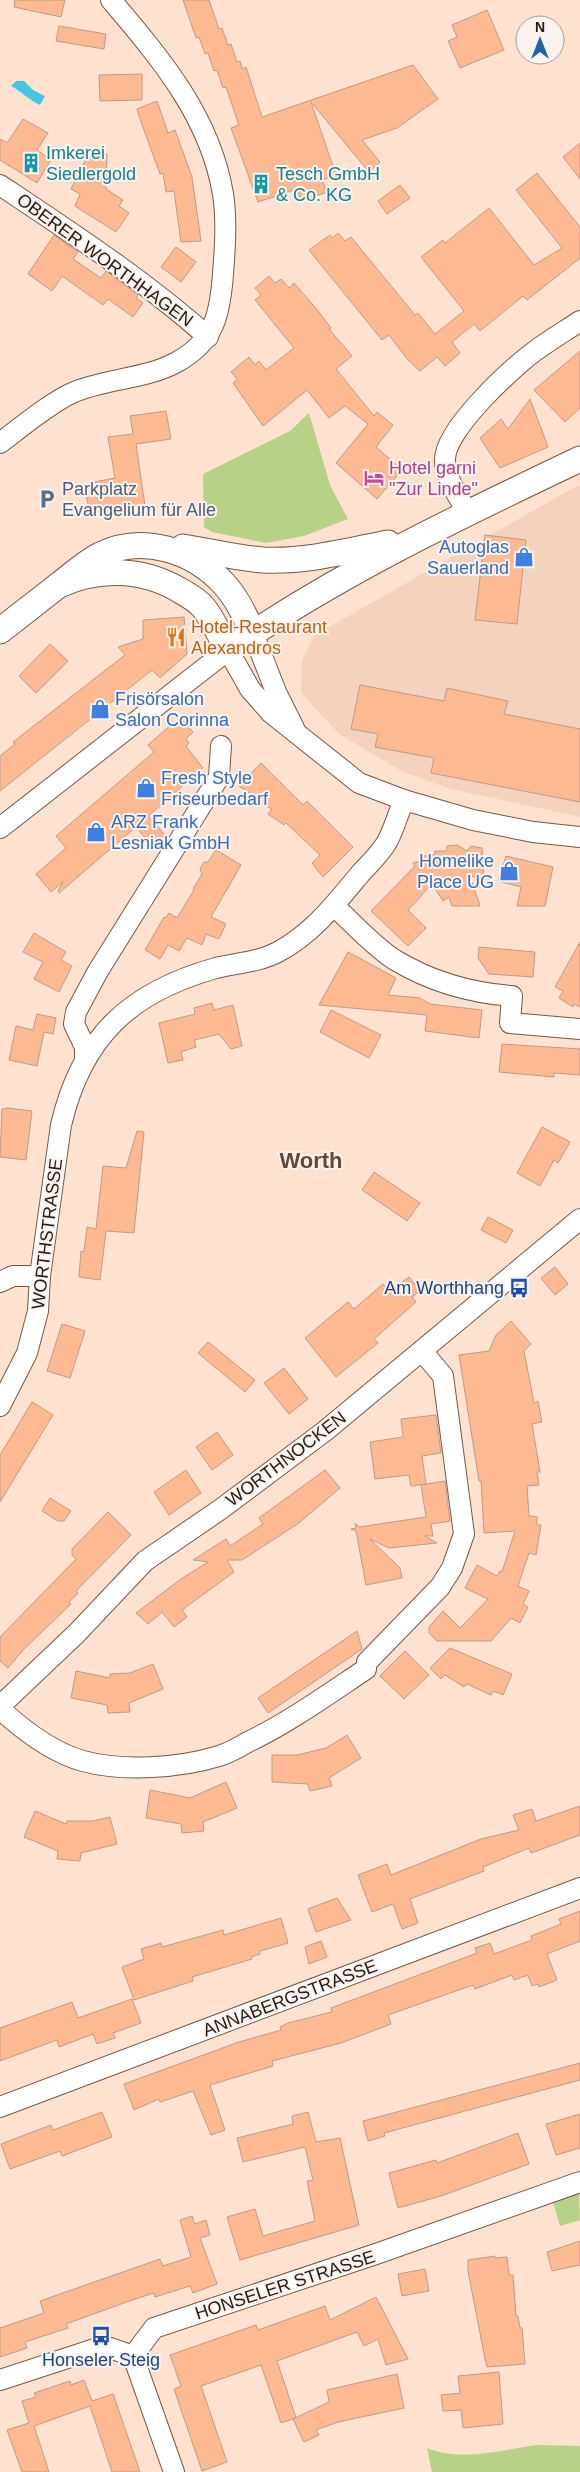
<svg xmlns="http://www.w3.org/2000/svg" width="580" height="2472" font-family="Helvetica,sans-serif">
	<style>
		.built { fill: #f5d2be }
		.green { fill: #b7d186 }
		.water { fill: #42c6e1 }
		.building { fill: #fcb992; stroke: #be9b87 }
		.lines { fill: none; stroke-linecap: round; stroke-linejoin: round }
		.minor-casing { stroke: #775846; stroke-width: 22 }
		.major-casing { stroke: #775846; stroke-width: 27 }
		.minor { stroke: #fff; stroke-width: 20 }
		.major { stroke: #fff; stroke-width: 25 }
		.labels { text-anchor: middle; stroke-width: 4; stroke-linejoin: round; paint-order: stroke }
		.culture-label { font-size: 18px; fill: #0d838f; stroke: #fbf3ef; text-anchor: start }
		.street-label { font-size: 18px; fill: #281b13; stroke: #fbf3ef }
		.hotel-label { font-size: 18px; fill: #b23c85; stroke: #fbf3ef; text-anchor: start }
		.service-label { font-size: 18px; fill: #4e5e75; stroke: #fbf3ef; text-anchor: start }
		.shop-label { font-size: 18px; fill: #366cbe; stroke: #fbf3ef; text-anchor: start }
		.food-label { font-size: 18px; fill: #c56008; stroke: #fbf3ef; text-anchor: start }
		.transit-label { font-size: 18px; fill: #164399; stroke: #fbf3ef; text-anchor: end }
		.district-label { font-size: 22px; font-weight: bold; fill: #664836; stroke: #fbf3ef }
	</style>
	<rect width="100%" height="100%" fill="#ffe1d0"/>
	<polygon class="built" points="580,484 580,817 451,789 403,772 339,734 301,693 302,660 315,635"/>
	<g class="green">
		<polygon points="309,413 330,485 348,519 304,536 266,543 212,532 204,527 203,474 290,431"/>
		<polygon points="579,2194 580,2220 560,2226 553,2202"/>
		<path d="M537,2445L580,2446V2472H432L427,2448C461,2462 501,2450 537,2445Z"/>
	</g>
	<path class="water" d="M16,81H24L33,90L45,96L40,105C29,100 22,92 11,86Z"/>
	<g class="building">
		<polygon points="15,0 65,0 61,17 14,7"/>
		<polygon points="183,0 209,0 219,29 222,28 228,45 231,44 237,62 240,61 242,69 246,67 262,117 413,65 438,99 397,128 362,140 380,162 369,172 311,102 336,175 322,180 327,192 301,201 297,189 258,202 231,128 239,125 226,87 223,88 217,70 214,71 208,53 205,54 199,37 196,38"/>
		<polygon points="487,10 504,50 460,68 448,41 457,37 452,25"/>
		<polygon points="59,26 106,34 104,49 56,41"/>
		<polygon points="142,74 142,100 100,101 99,75"/>
		<polygon points="157,101 168,133 175,130 192,177 201,241 181,242 174,191 166,192 163,173 160,174 140,119 137,109"/>
		<polygon points="23,119 48,133 37,150 51,160 37,183 0,160 0,139 7,143"/>
		<polygon points="580,143 580,179 563,157"/>
		<polygon points="89,153 107,154 106,189 123,200 119,206 129,213 116,232 75,206 80,194 71,189"/>
		<polygon points="537,173 580,227 580,258 527,300 523,296 480,331 474,324 452,342 460,353 445,366 437,357 420,371 408,360 389,335 382,340 309,250 330,235 332,238 338,233 345,241 351,237 415,315 418,313 435,334 464,311 421,257 443,240 445,243 489,208 534,265 562,248 516,190"/>
		<polygon points="400,185 410,198 387,214 378,201"/>
		<polygon points="54,235 78,252 73,259 101,278 106,271 138,295 136,298 143,303 133,317 108,299 103,305 62,276 52,291 28,274"/>
		<polygon points="176,247 196,262 181,282 161,267"/>
		<polygon points="269,276 275,283 281,279 289,288 294,283 319,312 331,328 329,329 352,356 336,369 374,416 377,412 393,425 376,447 402,470 377,499 336,463 368,424 345,406 329,418 307,390 263,426 233,383 237,379 231,372 249,357 255,365 259,361 266,370 294,348 255,300 261,295 255,288"/>
		<polygon points="580,351 580,408 565,422 534,390"/>
		<polygon points="530,399 548,447 500,468 480,438 501,419 508,429"/>
		<polygon points="166,411 171,439 136,444 145,506 126,506 90,514 84,484 115,478 108,437 133,434 130,416"/>
		<polygon points="485,535 526,540 517,624 475,620"/>
		<polygon points="184,617 187,654 160,678 152,670 0,791 0,756 15,744 13,742 125,655 118,647 143,639 143,620"/>
		<polygon points="50,644 68,661 36,693 19,676"/>
		<polygon points="360,685 444,701 447,688 508,701 504,714 580,729 580,802 431,773 434,758 375,747 378,734 351,729"/>
		<polygon points="182,719 193,732 186,739 189,743 186,746 203,768 148,816 166,836 153,847 136,827 59,893 58,891 63,882 51,892 36,874 66,848 56,836 154,752 148,745 173,723 174,726"/>
		<polygon points="261,763 303,805 307,801 353,847 323,877 312,863 320,855 286,823 284,825 268,814 272,809 252,799 254,796 239,786"/>
		<polygon points="457,845 467,851 471,846 482,848 484,879 470,876 480,906 452,906 449,897 443,901 432,884 408,910 426,928 408,946 371,911 415,866 413,863 423,860 424,856 434,855 435,851 446,851 447,846"/>
		<polygon points="216,850 241,865 211,917 226,924 219,939 206,934 202,945 187,938 179,951 168,945 160,959 145,950 164,917 166,918 169,913 177,918 194,890 193,889 202,874 200,869 204,862 208,862"/>
		<polygon points="506,856 553,867 545,906 517,906 521,887 498,881"/>
		<polygon points="34,933 66,952 61,960 72,966 59,992 34,979 43,962 23,952"/>
		<polygon points="580,942 580,1007 574,1004 573,1007 559,998 563,991 555,987"/>
		<polygon points="479,947 535,952 533,977 489,974 478,958"/>
		<polygon points="348,952 396,978 388,995 420,998 430,1004 482,1010 479,1038 425,1031 427,1015 319,1005"/>
		<polygon points="212,1003 214,1010 233,1005 242,1046 231,1049 219,1034 194,1040 196,1047 181,1052 183,1060 168,1063 159,1023 195,1014 194,1008"/>
		<polygon points="331,1010 381,1035 369,1058 320,1032"/>
		<polygon points="37,1014 56,1018 53,1034 44,1032 37,1066 9,1060 16,1026 33,1030"/>
		<polygon points="502,1044 580,1049 580,1075 554,1073 554,1077 499,1072"/>
		<polygon points="8,1108 32,1111 26,1160 0,1157 2,1109"/>
		<polygon points="542,1127 570,1142 558,1163 554,1160 540,1186 517,1173"/>
		<polygon points="137,1131 144,1132 134,1233 106,1231 100,1280 79,1277 81,1251 84,1252 87,1227 96,1229 103,1166 126,1168"/>
		<polygon points="374,1172 420,1203 407,1221 362,1190"/>
		<polygon points="488,1217 513,1230 506,1243 481,1230"/>
		<polygon points="555,1267 568,1284 555,1295 541,1278"/>
		<polygon points="409,1277 420,1291 412,1297 416,1302 374,1339 378,1343 336,1377 305,1338 348,1302 354,1309 383,1284 390,1291"/>
		<polygon points="511,1321 531,1344 524,1351 534,1403 538,1401 542,1422 532,1424 540,1472 537,1472 539,1485 527,1486 529,1516 537,1517 537,1525 541,1525 536,1555 529,1553 518,1586 529,1591 523,1604 528,1607 520,1623 511,1618 491,1641 437,1641 429,1633 429,1627 443,1611 460,1628 488,1599 465,1588 477,1565 497,1576 500,1571 502,1572 515,1531 484,1533 481,1480 479,1481 459,1355 489,1351 496,1335"/>
		<polygon points="62,1324 85,1331 70,1378 47,1371"/>
		<polygon points="208,1342 255,1380 245,1392 198,1353"/>
		<polygon points="284,1368 308,1399 289,1414 264,1383"/>
		<polygon points="32,1402 53,1415 0,1502 0,1455"/>
		<polygon points="436,1415 441,1453 422,1456 426,1484 411,1486 409,1475 375,1479 370,1442 403,1437 401,1419"/>
		<polygon points="217,1432 233,1455 212,1470 196,1447"/>
		<polygon points="186,1470 201,1493 169,1515 154,1492"/>
		<polygon points="325,1470 340,1488 299,1523 242,1560 227,1560 234,1572 182,1610 187,1617 174,1627 162,1612 148,1624 136,1613 181,1579 208,1562 193,1560 226,1539 230,1546 263,1524 259,1518"/>
		<polygon points="445,1481 450,1521 431,1524 433,1536 425,1536 437,1543 389,1548 370,1539 400,1568 402,1578 366,1585 356,1531 351,1529 356,1528 355,1523 359,1527 426,1517 421,1485"/>
		<polygon points="50,1498 71,1511 64,1521 58,1521 42,1511"/>
		<polygon points="108,1512 131,1535 76,1591 78,1593 69,1602 71,1604 24,1649 8,1668 0,1661 0,1637 76,1559 72,1555 72,1549"/>
		<polygon points="357,1631 362,1649 268,1713 258,1698"/>
		<polygon points="450,1648 512,1674 503,1695 493,1691 491,1695 467,1684 464,1687 445,1675 441,1679 430,1668"/>
		<polygon points="405,1651 429,1675 404,1699 380,1676"/>
		<polygon points="153,1664 163,1689 129,1703 130,1712 108,1713 107,1705 71,1698 76,1671 110,1678 110,1674 130,1673"/>
		<polygon points="347,1735 361,1758 329,1778 332,1786 310,1791 308,1784 272,1782 272,1755 297,1755 326,1748"/>
		<polygon points="226,1782 237,1808 203,1822 204,1831 182,1833 181,1824 146,1818 150,1790 190,1798"/>
		<polygon points="580,1806 580,1835 531,1853 529,1848 483,1867 484,1871 410,1899 418,1923 402,1929 393,1904 372,1912 358,1875 387,1864 391,1875 481,1839 519,1830 513,1815 532,1809 536,1821"/>
		<polygon points="35,1811 66,1824 67,1821 93,1821 110,1817 117,1844 81,1853 80,1861 57,1859 58,1851 24,1837"/>
		<polygon points="337,1898 351,1920 316,1932 308,1909"/>
		<polygon points="580,1911 580,1941 547,1954 557,1980 539,1987 538,1984 532,1986 528,1975 514,1980 512,1975 475,1989 473,1985 388,2015 391,2024 341,2043 272,2061 273,2066 210,2085 225,2130 211,2135 193,2091 160,2102 159,2099 134,2110 124,2084 239,2042 281,2030 280,2027 288,2023 332,2012 331,2008 477,1953 475,1948 490,1943 494,1954 532,1940 531,1936 561,1924 559,1919"/>
		<polygon points="281,1918 288,1943 260,1951 260,1954 251,1957 252,1959 192,1977 193,1981 134,2000 122,1967 144,1959 141,1949 161,1943 162,1947 223,1930 224,1935"/>
		<polygon points="321,1941 327,1957 309,1964 305,1947"/>
		<polygon points="132,1999 141,2023 113,2033 115,2038 97,2044 93,2034 59,2047 57,2040 0,2061 0,2028 72,2002 78,2018"/>
		<polygon points="580,2063 580,2080 384,2133 385,2136 368,2141 363,2121"/>
		<polygon points="102,2112 112,2137 62,2156 60,2151 10,2169 1,2144 51,2125 53,2130"/>
		<polygon points="308,2112 316,2142 340,2138 359,2225 240,2260 227,2217 255,2209 263,2236 315,2221 307,2181 313,2180 305,2147 243,2162 237,2138 293,2124 292,2116"/>
		<polygon points="580,2114 580,2148 556,2155 546,2124"/>
		<polygon points="518,2133 529,2164 441,2196 398,2208 389,2173 436,2160 437,2163"/>
		<polygon points="192,2216 195,2224 206,2220 210,2235 200,2238 217,2284 193,2293 190,2286 155,2297 154,2293 135,2299 66,2324 68,2328 25,2342 27,2348 0,2357 0,2328 44,2313 40,2301 160,2259 163,2266 191,2257 180,2220"/>
		<polygon points="580,2241 580,2265 552,2271 547,2252"/>
		<polygon points="495,2256 495,2258 507,2257 509,2275 513,2275 516,2316 518,2316 520,2328 522,2328 525,2364 487,2367 485,2359 468,2271 468,2260"/>
		<polygon points="425,2269 429,2291 402,2296 398,2274"/>
		<polygon points="376,2297 408,2359 386,2365 378,2339 364,2346 357,2332 277,2361 296,2418 281,2423 261,2365 201,2386 227,2462 202,2471 174,2389 181,2386 170,2355 256,2325 258,2330 325,2306 330,2320"/>
		<polygon points="499,2372 503,2424 463,2428 461,2410 443,2411 441,2395 460,2393 458,2376"/>
		<polygon points="397,2374 404,2408 338,2422 316,2430 319,2435 304,2442 293,2419 329,2402 327,2390"/>
		<polygon points="84,2380 92,2401 113,2394 140,2472 112,2472 90,2406 34,2426 49,2472 22,2472 7,2430 29,2423 22,2401 36,2397 34,2393 70,2381 71,2385"/>
	</g>
	<g class="lines">
		<defs>
			<g id="minor">
				<path d="M0,185C72,233 144,280 208,337"/>
				<path d="M0,443C20,428 50,403 72,393C106,378 144,380 177,362C215,341 220,314 223,274C225,248 227,220 223,194C210,116 160,58 111,0"/>
				<path d="M467,512C459,497 445,478 445,460C444,430 512,368 535,351C550,340 565,331 580,321"/>
				<polyline points="253,633 276,692 294,728"/>
				<polyline points="0,828 228,650 250,689 271,713 359,783 404,800 473,820 533,832 580,837"/>
				<path d="M334,906C353,923 373,946 395,960C430,981 471,993 512,996L510,1023L580,1029"/>
				<polyline points="85,1059 85,1047 74,1024 76,1012 98,971 219,777 221,746"/>
				<polyline points="0,1282 13,1276 40,1276"/>
				<path d="M0,1406L27,1353L38,1311L40,1276L61,1125C82,1036 130,992 216,968C237,963 259,962 278,952C312,934 336,903 360,874C369,864 380,854 387,842C394,829 398,814 404,800"/>
				<polyline points="367,1662 440,1587 452,1568 464,1534 443,1376 422,1351"/>
				<polyline points="0,1706 77,1633 145,1561 221,1509 325,1431 580,1219"/>
				<path d="M0,1709C23,1730 54,1753 83,1761C123,1772 180,1768 219,1756C228,1753 238,1748 246,1743C288,1723 327,1695 366,1669"/>
				<polyline points="0,2107 580,1888"/>
				<polyline points="133,2356 154,2328 376,2254 580,2182"/>
				<polyline points="133,2356 174,2472"/>
				<polyline points="0,2380 104,2346 133,2356"/>
			</g>
			<g id="major">
				<path d="M183,547C210,551 236,558 263,560C306,562 347,551 388,543"/>
				<path d="M59,585C99,567 143,568 181,591C188,595 197,600 203,607C213,619 220,636 228,650C340,573 458,517 580,459"/>
				<path d="M0,631C20,615 40,600 60,584C73,574 85,563 100,555C142,534 193,550 224,584C237,598 245,616 253,633"/>
			</g>
		</defs>
		<use href="#minor" class="minor-casing"/>
		<use href="#major" class="major-casing"/>
		<use href="#minor" class="minor"/>
		<use href="#major" class="major"/>
	</g>
	<defs>
		<symbol id="building-bare" viewBox="-9 -9 18 18"><path d="M-4-6H4V6H1V3H-1V6H-4ZM-2.5-4.3h1.7v1.8h-1.7ZM.8-4.3h1.7v1.8H.8ZM-2.5-1h1.7V.8h-1.7ZM.8-1h1.7V.8H.8Z" fill="#0f9aa8" stroke="#fbf3ef" stroke-width="2.5" paint-order="stroke"/></symbol>
		<symbol id="hotel-bare" viewBox="-9 -9 18 18"><path d="M-6-4.5h1.5V1H6V5H4.5V3h-9V5H-6ZM-4 0a1.8 1.8 0 1 1 3.6 0ZM.5 0V-2.5h3Q6-2.5 6 0Z" fill="#d1479c" stroke="#fbf3ef" stroke-width="2.5" paint-order="stroke"/></symbol>
		<symbol id="parking-bare" viewBox="-9 -9 18 18"><path d="M-3.5-5.5H1a3.5 3.5 0 0 1 0 7H-1V5.5H-3.5ZM-1-3.4V-.6H.8a1.4 1.4 0 0 0 0-2.8Z" fill="#5c6f8a" stroke="#fbf3ef" stroke-width="2.5" paint-order="stroke"/></symbol>
		<symbol id="shop-bare" viewBox="-9 -9 18 18"><path d="M-5-2.5h2.3a2.7 3.5 0 0 1 5.4 0H5L5.5 6h-11ZM-1.5-2.5h3a1.5 2.3 0 0 0-3 0Z" fill="#3f7fe0" stroke="#fbf3ef" stroke-width="2.5" paint-order="stroke"/></symbol>
		<symbol id="restaurant-bare" viewBox="-9 -9 18 18"><path d="M-5-6h1v4h1v-4h1v4h1v-4h1v5L-1.5 .5V6h-2V.5L-5-1ZM5-6V6H3V1.5H1.5Q1.5-4 5-6Z" fill="#e8710a" stroke="#fbf3ef" stroke-width="2.5" paint-order="stroke"/></symbol>
		<symbol id="bus-bare" viewBox="-9 -9 18 18"><path d="M-5-6H5V4H4V6H2V4H-2V6H-4V4H-5ZM-3.5-4V0h7V-4ZM-3.5 1.2v1.5H-2V1.2ZM2 1.2v1.5H3.5V1.2Z" fill="#1a4fb4" stroke="#fbf3ef" stroke-width="2.5" paint-order="stroke"/></symbol>
	</defs>
	<g fill-rule="evenodd">
		<use href="#building-bare" x="17" y="149" width="28" height="28"/>
		<use href="#building-bare" x="247" y="170" width="28" height="28"/>
		<use href="#hotel-bare" x="360" y="464" width="28" height="28"/>
		<use href="#parking-bare" x="33" y="485" width="28" height="28"/>
		<use href="#shop-bare" x="510" y="543" width="28" height="28"/>
		<use href="#restaurant-bare" x="162" y="623" width="28" height="28"/>
		<use href="#shop-bare" x="86" y="695" width="28" height="28"/>
		<use href="#shop-bare" x="132" y="774" width="28" height="28"/>
		<use href="#shop-bare" x="82" y="818" width="28" height="28"/>
		<use href="#shop-bare" x="495" y="857" width="28" height="28"/>
		<use href="#bus-bare" x="505" y="1274" width="28" height="28"/>
		<use href="#bus-bare" x="87" y="2322" width="28" height="28"/>
	</g>
	<g class="labels">
		<g class="culture-label">
			<text x="46" y="159">Imkerei<tspan x="46" dy="21">Siedlergold</tspan></text>
			<text x="276" y="180">Tesch GmbH<tspan x="276" dy="21">&amp; Co. KG</tspan></text>
		</g>
		<g class="street-label">
			<text transform="translate(105 260) rotate(36)" y="6">OBERER WORTHHAGEN</text>
			<text transform="translate(47 1234) rotate(-83)" y="6">WORTHSTRASSE</text>
			<text transform="translate(286 1459) rotate(-37)" y="6">WORTHNOCKEN</text>
			<text transform="translate(290 1998) rotate(-21)" y="6">ANNABERGSTRASSE</text>
			<text transform="translate(285 2285) rotate(-18)" y="6">HONSELER STRASSE</text>
		</g>
		<g class="hotel-label">
			<text x="389" y="474">Hotel garni<tspan x="389" dy="21">"Zur Linde"</tspan></text>
		</g>
		<g class="service-label">
			<text x="62" y="495">Parkplatz<tspan x="62" dy="21">Evangelium für Alle</tspan></text>
		</g>
		<g class="shop-label">
			<text x="509" y="553" text-anchor="end">Autoglas<tspan x="509" dy="21">Sauerland</tspan></text>
			<text x="115" y="705">Frisörsalon<tspan x="115" dy="21">Salon Corinna</tspan></text>
			<text x="161" y="784">Fresh Style<tspan x="161" dy="21">Friseurbedarf</tspan></text>
			<text x="111" y="828">ARZ Frank<tspan x="111" dy="21">Lesniak GmbH</tspan></text>
			<text x="494" y="867" text-anchor="end">Homelike<tspan x="494" dy="21">Place UG</tspan></text>
		</g>
		<g class="food-label">
			<text x="191" y="633">Hotel-Restaurant<tspan x="191" dy="21">Alexandros</tspan></text>
		</g>
		<g class="transit-label">
			<text x="504" y="1294">Am Worthhang</text>
			<text x="101" y="2366" text-anchor="middle">Honseler Steig</text>
		</g>
		<g class="district-label">
			<text x="311" y="1168">Worth</text>
		</g>
	</g>
	<g transform="translate(540 40)"><circle r="24" fill="#fbf3ef" stroke="#a79d97"/>
	<path d="M0-4L9 19L0 12L-9 19Z" fill="#2062b2"/>
	<text y="-8" font-size="14" font-weight="bold" text-anchor="middle" fill="#281b13">N</text>
	</g>
</svg>
